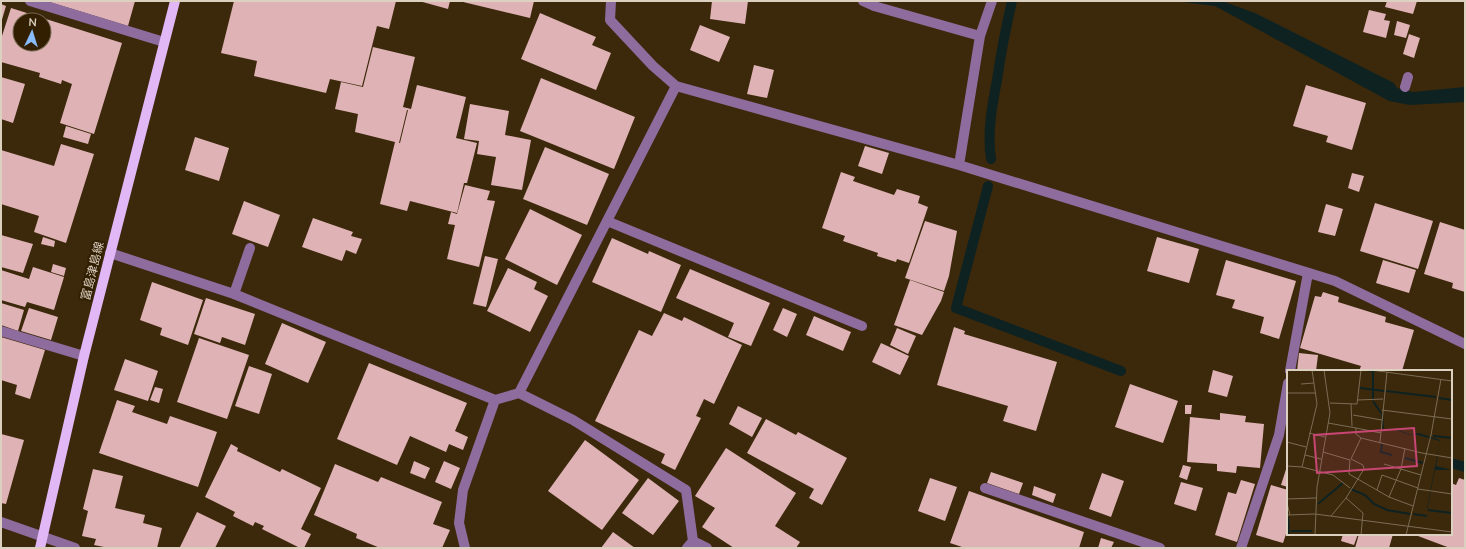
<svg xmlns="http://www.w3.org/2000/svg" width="1466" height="549" viewBox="0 0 1466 549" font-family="Mulish,'Noto Sans JP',sans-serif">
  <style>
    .water { fill: #0e2222 }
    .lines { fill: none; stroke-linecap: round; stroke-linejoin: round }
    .stream { stroke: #0e2222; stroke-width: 10 }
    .building { fill: #dfb3b5; fill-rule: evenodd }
    .minor { stroke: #8e6c9e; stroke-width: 10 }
    .major { stroke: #e1b7f6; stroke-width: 10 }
    .labels { text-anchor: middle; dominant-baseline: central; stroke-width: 4; stroke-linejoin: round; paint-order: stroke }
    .street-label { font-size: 12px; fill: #dcd0c0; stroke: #321f02 }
    .inset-river { fill: none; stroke: #0e2222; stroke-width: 2 }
    .inset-road { fill: none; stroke: #7c6c54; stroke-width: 1 }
    .view { fill: #c84674; fill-opacity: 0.15; stroke: #c84674; stroke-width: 2 }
    .inset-edge { fill: none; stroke: #dcd0c0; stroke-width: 2 }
  </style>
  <rect width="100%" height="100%" fill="#3c290c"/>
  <path class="water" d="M 1174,1 L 1222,1 L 1255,13 L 1394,83 L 1397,88 L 1413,92 L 1465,87 L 1465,102 L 1410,105 L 1389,101 L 1215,6 Z"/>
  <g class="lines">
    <path class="stream" d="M 991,159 C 987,133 992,106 997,80 C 1001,53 1006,27 1012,1
      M 988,186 L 956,308 L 1121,371
      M 1451,463 L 1465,467"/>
  </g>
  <path class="building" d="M 46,1 L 135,1 L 128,26 Z
    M 234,1 L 396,1 L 389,29 L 377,26 L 362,86 L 330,79 L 326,93 L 254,76 L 257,61 L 221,53 Z
    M 419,1 L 450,1 L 448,9 Z
    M 459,1 L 534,1 L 530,18 Z
    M 712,1 L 748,1 L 745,24 L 710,19 Z
    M 1387,1 L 1417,1 L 1413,14 L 1385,7 Z
    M 1,4 L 6,6 L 1,23 Z
    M 11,8 L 122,43 L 94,134 L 60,123 L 72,84 L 62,80 L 61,84 L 39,77 L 40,73 L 1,62 L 1,39 ZM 20,20 L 44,20 L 44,44 L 20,44 Z
    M 1369,10 L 1386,14 L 1384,20 L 1390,21 L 1386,38 L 1363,32 Z
    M 540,13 L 596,37 L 592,45 L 611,53 L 596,90 L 521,59 Z
    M 1397,21 L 1410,25 L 1406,38 L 1394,35 Z
    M 700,25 L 730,37 L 719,62 L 690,50 Z
    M 1409,34 L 1420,38 L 1414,58 L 1403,54 Z
    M 373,47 L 415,57 L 403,107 L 411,109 L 417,85 L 466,97 L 456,138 L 477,143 L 467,183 L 464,183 L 457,213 L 410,201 L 407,211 L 380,204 L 395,142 L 355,132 L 358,114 L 335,109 L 341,82 L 363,87 ZM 407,110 L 408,110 L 400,143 L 399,143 Z
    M 754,65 L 774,70 L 767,98 L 747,94 Z
    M 1,77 L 25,84 L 13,123 L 1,119 Z
    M 541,78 L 635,117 L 614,169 L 520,131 Z
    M 1306,85 L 1366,103 L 1352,150 L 1326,142 L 1328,136 L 1293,126 Z
    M 470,104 L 509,111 L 505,135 L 531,140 L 522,190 L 491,185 L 496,157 L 477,154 L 479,141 L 464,139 Z
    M 66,126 L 91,134 L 88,144 L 63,137 Z
    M 195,137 L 229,148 L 219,181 L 185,170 Z
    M 61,144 L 94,154 L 66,243 L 34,232 L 39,216 L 1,204 L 1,150 L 54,166 Z
    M 865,146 L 889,153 L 882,174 L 858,166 Z
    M 545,147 L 609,174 L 587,225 L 523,199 Z
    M 841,172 L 855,177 L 853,181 L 894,195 L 897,189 L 920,196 L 918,203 L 928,207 L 909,263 L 897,259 L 896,262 L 877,256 L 878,253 L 843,241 L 845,236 L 822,228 Z
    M 1352,173 L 1364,176 L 1359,192 L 1348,188 Z
    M 465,185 L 490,191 L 487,200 L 495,201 L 479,267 L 447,259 L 455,225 L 448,224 L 451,212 L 457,214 Z
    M 244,201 L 280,215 L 268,247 L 232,234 Z
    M 1375,203 L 1433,221 L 1418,269 L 1360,251 Z
    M 1326,204 L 1343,209 L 1335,236 L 1318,232 Z
    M 530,209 L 582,235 L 557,285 L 505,259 Z
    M 313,218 L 353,232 L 351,236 L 362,239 L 356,254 L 346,250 L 342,261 L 302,247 Z
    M 925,221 L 957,231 L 949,276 L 944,291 L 905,278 Z
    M 1440,222 L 1465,230 L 1465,292 L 1452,288 L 1453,283 L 1424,274 Z
    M 1,235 L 33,244 L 23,273 L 1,267 Z
    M 43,237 L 55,241 L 54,247 L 41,244 Z
    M 1157,237 L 1199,249 L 1189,283 L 1147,271 Z
    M 612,238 L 648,254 L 649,251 L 681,265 L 661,312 L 592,282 Z
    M 485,256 L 498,259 L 486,307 L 473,304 Z
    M 1226,260 L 1296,281 L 1279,339 L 1260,333 L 1264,317 L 1232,308 L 1235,300 L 1216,295 Z
    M 1383,260 L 1416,270 L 1409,293 L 1376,283 Z
    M 53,264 L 66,268 L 64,276 L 51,272 Z
    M 33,267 L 64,277 L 54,310 L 27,302 L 25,307 L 1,300 L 1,270 L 29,279 Z
    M 508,268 L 537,282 L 534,289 L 548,296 L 530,332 L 487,311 Z
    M 690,269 L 770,303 L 751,346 L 728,337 L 734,323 L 676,298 Z
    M 910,280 L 944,292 L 941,301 L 922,335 L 894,325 Z
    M 152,282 L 203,300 L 188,345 L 160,335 L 162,328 L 140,320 Z
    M 1323,292 L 1339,297 L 1338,302 L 1386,317 L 1385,322 L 1414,330 L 1402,371 L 1359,371 L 1361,366 L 1300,348 L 1315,296 L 1321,297 Z
    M 206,298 L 255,314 L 245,345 L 222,337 L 220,343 L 194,334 Z
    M 1,303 L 24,310 L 18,331 L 1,325 Z
    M 29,308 L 58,317 L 51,340 L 21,331 Z
    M 783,308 L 797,314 L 787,337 L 773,330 Z
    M 664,313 L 682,321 L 684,317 L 742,345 L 714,404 L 704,399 L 696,416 L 701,418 L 675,470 L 661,463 L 665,454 L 595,421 L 639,330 L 652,336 Z
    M 814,316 L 851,332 L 843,351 L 806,335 Z
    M 282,323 L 326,342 L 308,383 L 265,364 Z
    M 954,327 L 965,331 L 964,334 L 1057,362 L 1036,431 L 1003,421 L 1008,406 L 937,385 Z
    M 897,328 L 916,336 L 908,354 L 890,345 Z
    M 1,337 L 45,350 L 30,399 L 15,394 L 17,385 L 1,380 Z
    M 199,338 L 249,355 L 227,419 L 177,402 Z
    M 881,343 L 909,356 L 900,375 L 872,362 Z
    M 1299,353 L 1318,355 L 1316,371 L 1297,371 Z
    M 125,359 L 158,371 L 148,401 L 114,390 Z
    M 369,363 L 467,403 L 455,431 L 468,437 L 463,450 L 449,444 L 446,452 L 410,436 L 397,465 L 337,439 Z
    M 249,366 L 272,374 L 259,414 L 235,406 Z
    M 1213,370 L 1233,376 L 1227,397 L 1208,392 Z
    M 1130,384 L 1178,401 L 1163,443 L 1115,427 Z
    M 155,387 L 163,389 L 159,403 L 150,400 Z
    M 117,400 L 135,406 L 132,412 L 167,424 L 170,416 L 217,432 L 198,487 L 99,453 Z
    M 1185,405 L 1192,405 L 1191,414 L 1185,414 Z
    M 738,406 L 762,418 L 752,437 L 729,424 Z
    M 1220,413 L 1246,416 L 1245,422 L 1264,424 L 1260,468 L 1237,466 L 1236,473 L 1217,471 L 1217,464 L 1187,462 L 1190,417 L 1220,420 Z
    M 766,419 L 796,435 L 798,432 L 847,458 L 822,505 L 809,498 L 814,489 L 747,453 Z
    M 1,434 L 24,440 L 6,504 L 1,503 Z
    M 585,440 L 639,480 L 602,530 L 548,491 Z
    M 231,444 L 238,448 L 237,451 L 280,472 L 282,469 L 321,488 L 301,529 L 311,534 L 304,548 L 300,548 L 262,529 L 264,526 L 255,522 L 253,526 L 233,516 L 235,512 L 205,497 Z
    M 726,448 L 796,493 L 775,526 L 800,542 L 796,548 L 734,548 L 702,527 L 715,508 L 695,496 Z
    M 414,461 L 430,468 L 425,479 L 410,473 Z
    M 444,461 L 460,468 L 451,489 L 435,482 Z
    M 1288,463 L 1288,487 L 1281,485 Z
    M 335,464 L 378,482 L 381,477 L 442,502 L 433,524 L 450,530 L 442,548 L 380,548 L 356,538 L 357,534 L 314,515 Z
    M 1183,465 L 1191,467 L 1187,480 L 1179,477 Z
    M 93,469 L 123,476 L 115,508 L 145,515 L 143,523 L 162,528 L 157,548 L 109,548 L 94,545 L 96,539 L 82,536 L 88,511 L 83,509 Z
    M 991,472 L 1023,483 L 1019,494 L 987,483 Z
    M 1102,473 L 1124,481 L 1111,517 L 1089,509 Z
    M 648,478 L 679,501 L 653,535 L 622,513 Z
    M 930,478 L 957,487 L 945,521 L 918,511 Z
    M 1459,478 L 1465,480 L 1465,548 L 1450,548 L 1418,536 L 1419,534 L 1451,534 L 1451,483 L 1456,485 Z
    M 1241,480 L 1255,484 L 1237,542 L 1215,535 L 1228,492 L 1236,494 Z
    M 1181,482 L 1203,488 L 1196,511 L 1174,504 Z
    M 1271,485 L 1288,490 L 1288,528 L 1283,543 L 1256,535 Z
    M 1034,486 L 1056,494 L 1053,503 L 1032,495 Z
    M 969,491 L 1084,532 L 1079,548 L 965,548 L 950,543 Z
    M 197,512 L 226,526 L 215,548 L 180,547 Z
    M 613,532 L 635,548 L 601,548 Z
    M 1343,534 L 1358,534 L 1354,545 L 1341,541 Z
    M 1359,534 L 1393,534 L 1389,548 L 1355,548 Z
    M 1101,538 L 1114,542 L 1111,548 L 1098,548 Z"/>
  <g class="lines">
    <path class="minor" d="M 30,1 L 164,42
      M 611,1 L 610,20 L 653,66 L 676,86 L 959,165 L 1335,281 L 1465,344
      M 863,1 L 874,6 L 980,36
      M 1405,87 L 1408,77
      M 959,165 L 980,36 L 992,1
      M 607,221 L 862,326
      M 110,253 L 234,294 L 495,400 L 463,490 L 459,523 L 465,548
      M 234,294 L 250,248
      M 1,331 L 84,356
      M 1290,371 L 1308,273
      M 519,393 L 676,86
      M 495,400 L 519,393 L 573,420 L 686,490 L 693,541 L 687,548
      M 985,488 L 1160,548
      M 1,522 L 75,548
      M 693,541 L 707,548
      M 1241,548 L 1279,435 L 1288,383"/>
    <path class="major" d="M 40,548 L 84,356 L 175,1"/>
  </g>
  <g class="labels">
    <g class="street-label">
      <text transform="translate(92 271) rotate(-76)">富島津島線</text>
    </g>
  </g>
  <g transform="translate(1287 370)">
    <rect width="165" height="165" fill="#3c290c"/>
    <path d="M 94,43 L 96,44 L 97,59 L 110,59 L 124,65 L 132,63 L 153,70 L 149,96 L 165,100 L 148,100 L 140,140 L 140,165 L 140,138 L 153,71 L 131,65 L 122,65 L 110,60 L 96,60 Z" fill="#0e2222"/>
    <path class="inset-river" d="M 79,0 L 86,1 L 86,29M 73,18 L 97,21M 99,21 L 149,27M 152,28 L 165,30M 86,31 L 94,43M 146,66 L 165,68M 95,74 L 94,82 L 105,85M 118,88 L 136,93M 64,119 L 78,125 L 87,134 L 100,140 L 123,144M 31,134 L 56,113M 141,140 L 165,143M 126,144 L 140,146M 1,147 L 2,165M 4,161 L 25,161"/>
    <path class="inset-road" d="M 25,0 L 30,34 L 15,97 L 46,105 L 63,118M 84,0 L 165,11M 14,14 L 27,13M 0,23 L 29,23M 70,30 L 96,29M 43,33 L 70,34 L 74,0M 64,34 L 65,56M 95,40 L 165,49M 66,45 L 95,50M 41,53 L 69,58 L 69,64 L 74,68 L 135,83 L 165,88M 69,58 L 94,63M 22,63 L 38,67M 0,72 L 19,77M 93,72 L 100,2M 36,82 L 63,90 L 62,104 L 102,127 L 126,136M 18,85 L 34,89M 64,89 L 74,68M 97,94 L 134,105M 0,96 L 15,97M 131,119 L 165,124M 90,120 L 95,105 L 131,118M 102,127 L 114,99 L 118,78M 59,128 L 76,143 L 74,165M 0,129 L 29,128M 0,133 L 3,145M 0,145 L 28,144 L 165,162M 44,146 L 59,128 L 77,99 L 76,95 L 64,89M 28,165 L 30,117 L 43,43 L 37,0M 119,165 L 144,65 L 154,9"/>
    <path class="view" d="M 127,58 L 130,96 L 30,103 L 27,65 Z"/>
    <rect width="165" height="165" class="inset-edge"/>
  </g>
  <rect width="1466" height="549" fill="none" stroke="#dcd0c0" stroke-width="4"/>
  <g transform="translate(32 32) rotate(4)"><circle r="19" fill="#321f02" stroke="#76664e"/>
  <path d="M0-3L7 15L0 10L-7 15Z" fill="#87bbfb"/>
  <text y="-6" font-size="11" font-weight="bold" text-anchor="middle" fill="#dcd0c0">N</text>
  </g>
</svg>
